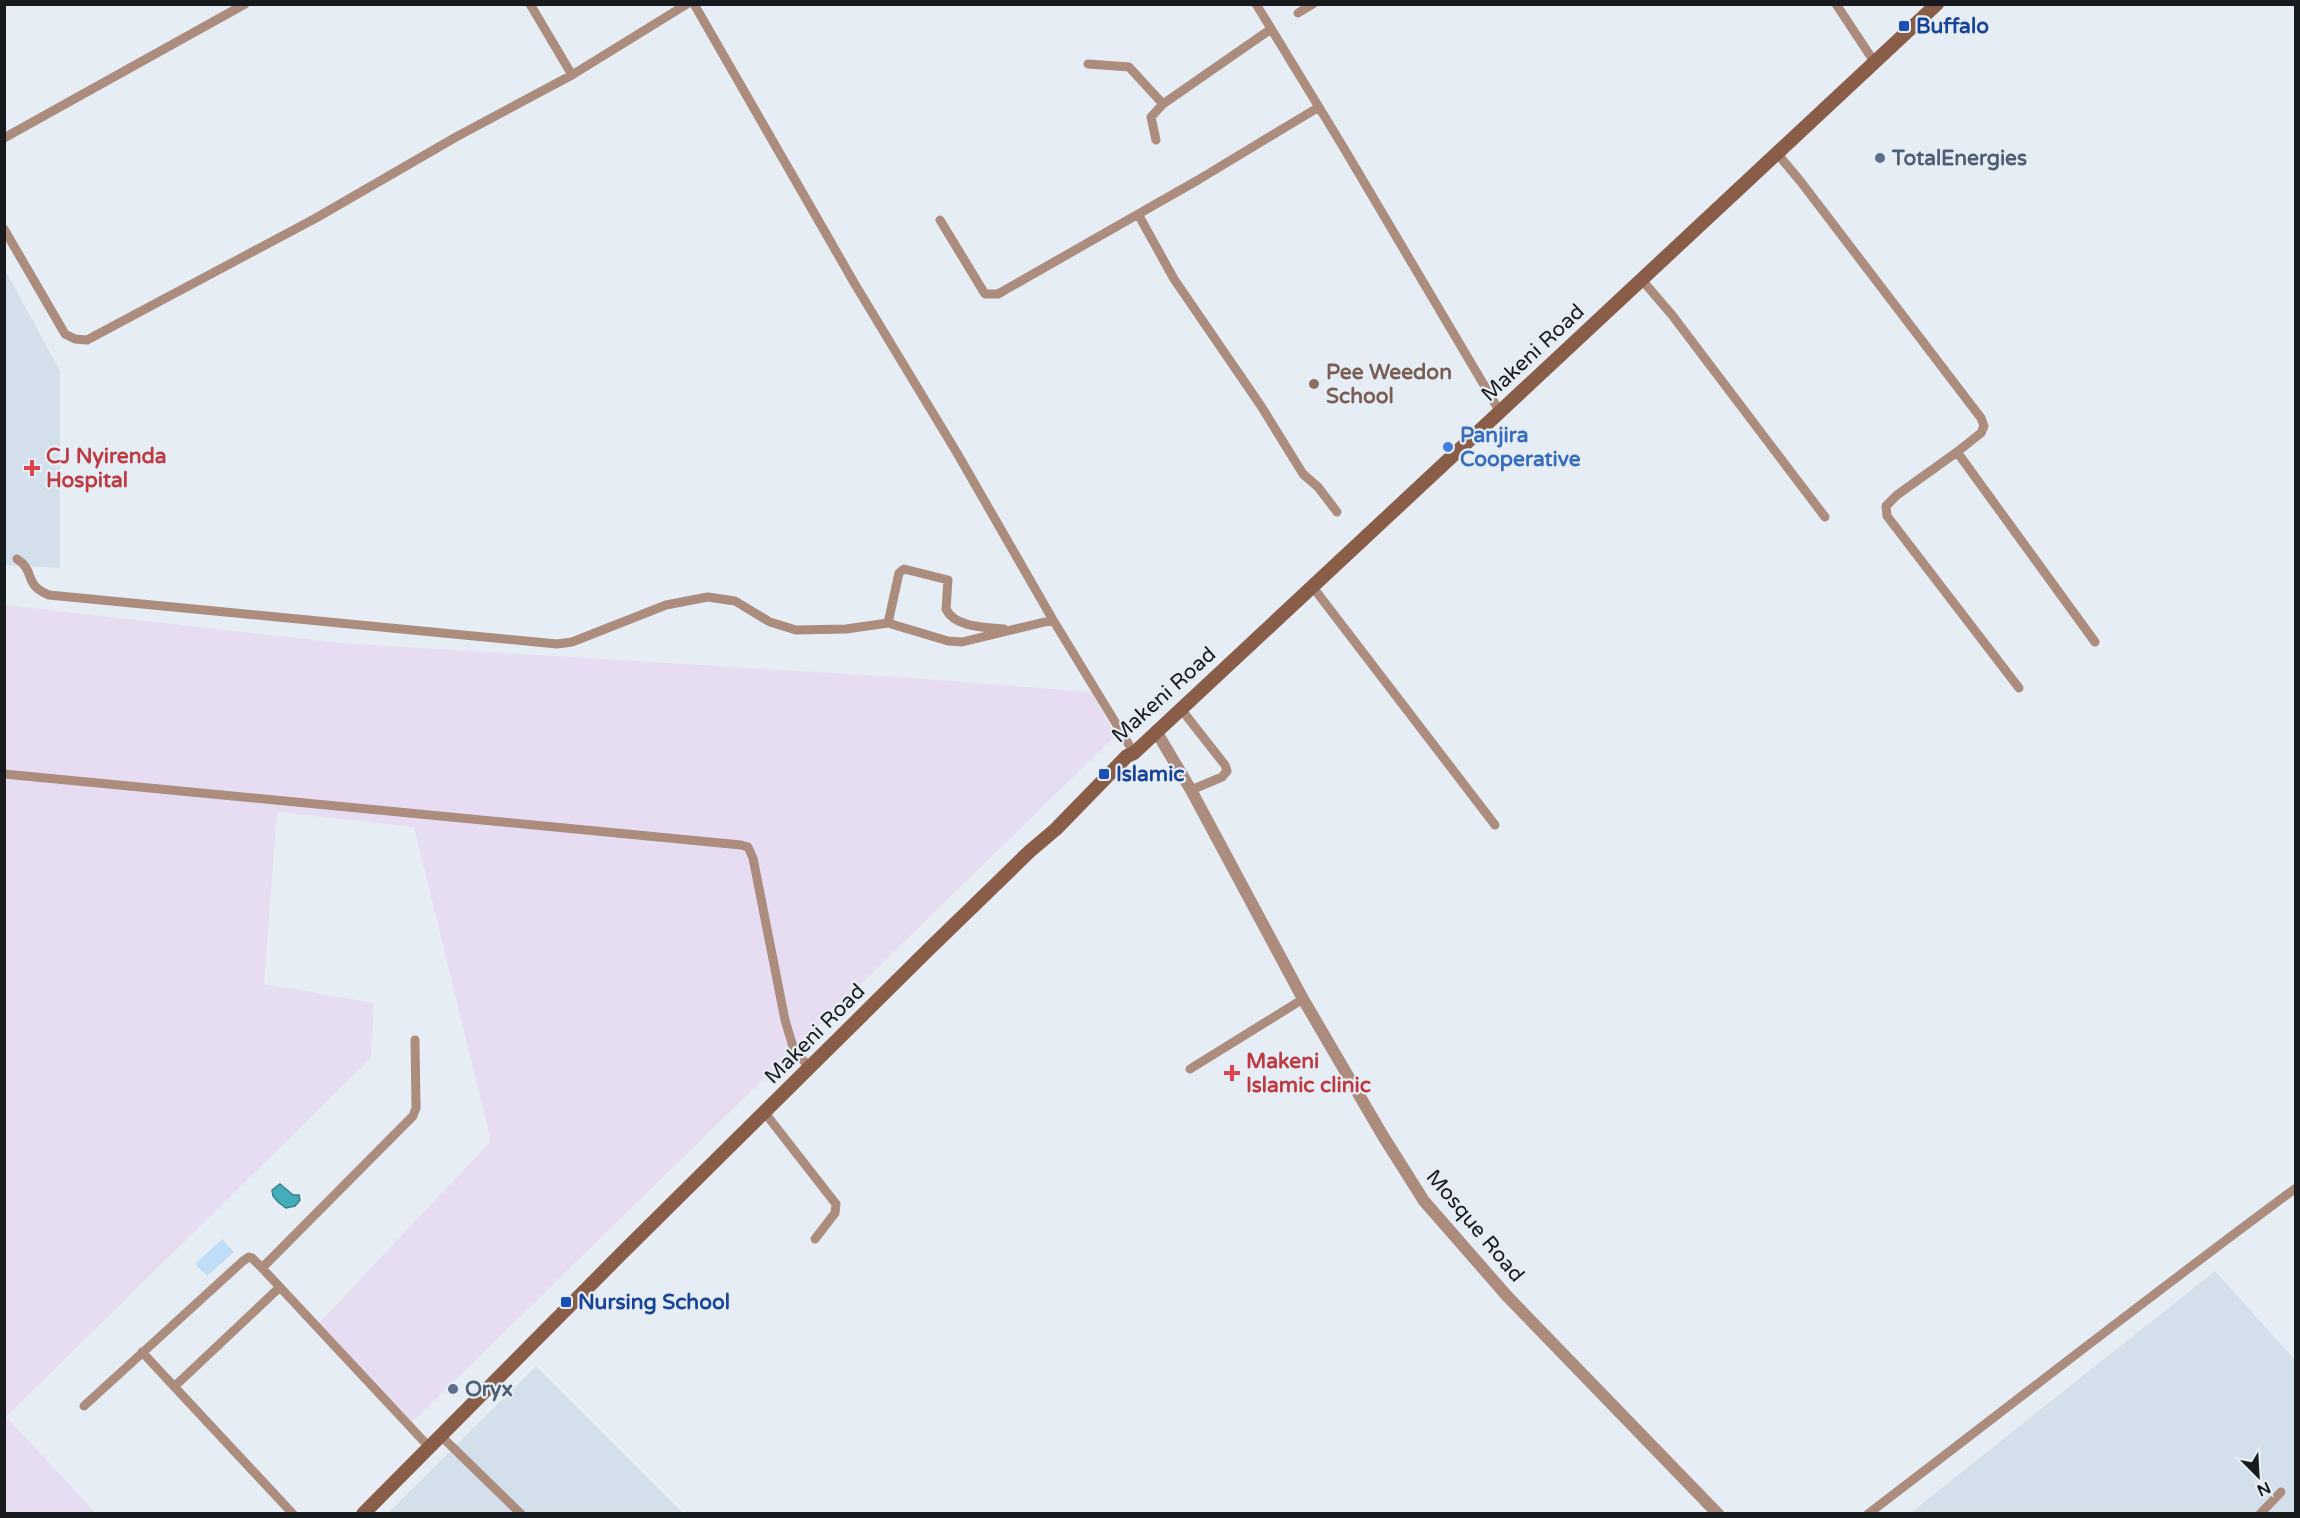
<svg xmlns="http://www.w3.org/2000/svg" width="2300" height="1518" viewBox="0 0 2300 1518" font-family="'Varela Round',sans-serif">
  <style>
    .built { fill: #d3e0ec }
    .industrial { fill: #e7ddf2 }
    .green { fill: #c0ddf7 }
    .water { fill: #43adbc; stroke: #36818c; stroke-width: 1.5 }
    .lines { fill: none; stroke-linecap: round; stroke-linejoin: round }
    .minor { stroke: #ab8c7d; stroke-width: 9 }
    .tertiary { stroke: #ab8c7d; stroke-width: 12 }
    .secondary { stroke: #895d48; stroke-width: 14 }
    .transit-dot { fill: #1a4fb4; stroke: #e6edf4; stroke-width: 2 }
    .service-dot { fill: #5c6f8a; stroke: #e6edf4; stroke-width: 2 }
    .education-dot { fill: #8d6e63; stroke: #e6edf4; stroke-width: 2 }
    .shop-dot { fill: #3f7fe0; stroke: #e6edf4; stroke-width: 2 }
    .health-dot { fill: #e0444e; stroke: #e6edf4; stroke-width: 2 }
    .labels { text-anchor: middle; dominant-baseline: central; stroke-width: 4.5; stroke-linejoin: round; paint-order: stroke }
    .transit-label { font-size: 21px; font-weight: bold; fill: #164399; stroke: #e6edf4; text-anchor: start }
    .service-label { font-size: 21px; font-weight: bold; fill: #4e5e75; stroke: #e6edf4; text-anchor: start }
    .street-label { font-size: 21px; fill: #181b1d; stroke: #e6edf4 }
    .education-label { font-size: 21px; font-weight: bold; fill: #785e54; stroke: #e6edf4; text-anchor: start }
    .shop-label { font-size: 21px; font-weight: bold; fill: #366cbe; stroke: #e6edf4; text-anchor: start }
    .health-label { font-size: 21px; font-weight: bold; fill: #be3a42; stroke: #e6edf4; text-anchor: start }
  </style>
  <rect width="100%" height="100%" fill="#e6edf4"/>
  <path class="built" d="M 4,268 L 60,371 L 60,568 L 5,565 Z
    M 2215,1271 L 2295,1360 L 2295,1513 L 1909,1514 Z
    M 536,1366 L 683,1513 L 387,1514 Z"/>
  <path class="industrial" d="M 5,605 L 340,643 L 899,677 L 1091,692 L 1116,735 L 409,1425 L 318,1324 L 491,1141 L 414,827 L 277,812 L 264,984 L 374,1003 L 371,1058 L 6,1417 L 96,1513 L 5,1514 Z"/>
  <path class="green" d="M 222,1239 L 234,1252 L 207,1276 L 195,1264 Z"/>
  <path class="water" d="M 280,1184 L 293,1195 L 299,1195 L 300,1200 L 295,1206 L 286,1208 L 278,1202 L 273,1196 L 272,1190 Z"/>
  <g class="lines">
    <path class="minor" d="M 694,4 L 856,286 L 957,453 L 1053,620 L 1134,753
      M 1256,4 L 1342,145 L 1500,412
      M 1836,4 L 1875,63
      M 1298,13 L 1313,4
      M 1088,64 L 1129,67 L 1163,104
      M 572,75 L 687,4
      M 4,138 L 245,4
      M 1156,140 L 1151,117 L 1163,104 L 1271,29
      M 1776,152 L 1801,182 L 1981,418 L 1984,426 L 1981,433 L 1957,452 L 2095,642
      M 1138,214 L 1174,279 L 1261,406 L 1303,474 L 1318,487 L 1337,512
      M 940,220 L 985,294 L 998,294 L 1198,180 L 1319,107
      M 4,229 L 65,334 L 75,339 L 87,340 L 316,218 L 456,137 L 572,75 L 530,4
      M 1642,280 L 1672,315 L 1825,517
      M 1957,452 L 1897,495 L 1886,506 L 1887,516 L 2019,688
      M 17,559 C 36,571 23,585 49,595 L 557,644 L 572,642 L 666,605 L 708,597 L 735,601 L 770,622 L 796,630 L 846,629 L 888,623 L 948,641 L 962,642 L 1053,620
      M 1312,586 L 1495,825
      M 888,623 L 899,573 L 904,569 L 948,580 L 946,609 C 955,628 986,627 1004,629
      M 1181,709 L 1225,765 L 1227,771 L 1222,777 L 1191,790
      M 4,774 L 741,845 L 748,847 L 753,858 L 785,1020 L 794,1050 L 810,1068
      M 415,1040 L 416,1108 L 413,1116 L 262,1268 L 430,1448
      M 1190,1069 L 1303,999
      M 765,1113 L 836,1204 L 835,1213 L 815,1239
      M 142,1352 L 293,1514
      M 175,1386 L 280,1287
      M 84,1406 L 243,1261 L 249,1257 L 252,1258 L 262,1268
      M 441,1436 L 521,1514
      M 1868,1514 C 2011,1405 2152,1294 2296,1188
      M 2260,1514 L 2281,1492"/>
    <path class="tertiary" d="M 1156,731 L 1191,790 L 1303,999 L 1383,1136 L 1424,1201 L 1507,1296 L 1718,1514"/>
    <path class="secondary" d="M 363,1514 L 623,1252 L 929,949 L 1030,851 L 1056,829 L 1127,756 L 1134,753 L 1937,4"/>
  </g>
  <g class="transit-dot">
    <rect x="1898" y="20" width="12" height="12" rx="3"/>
    <rect x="1098" y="768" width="12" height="12" rx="3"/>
    <rect x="560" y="1296" width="12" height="12" rx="3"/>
  </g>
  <g class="service-dot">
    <circle cx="1880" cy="158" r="6"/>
    <circle cx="453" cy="1389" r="6"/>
  </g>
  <circle class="education-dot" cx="1314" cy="384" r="6"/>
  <circle class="shop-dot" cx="1448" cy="447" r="6"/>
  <g class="health-dot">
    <path d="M29 459h6v6h6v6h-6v6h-6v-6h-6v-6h6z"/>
    <path d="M1229 1064h6v6h6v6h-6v6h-6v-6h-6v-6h6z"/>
  </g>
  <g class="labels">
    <g class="transit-label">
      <text x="1916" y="26">Buffalo</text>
      <text x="1116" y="774">Islamic</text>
      <text x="578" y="1302">Nursing School</text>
    </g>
    <g class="service-label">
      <text x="1892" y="158">TotalEnergies</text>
      <text x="465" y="1389">Oryx</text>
    </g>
    <g class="street-label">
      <text transform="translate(1533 353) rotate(-43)">Makeni Road</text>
      <text transform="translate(1164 695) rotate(-42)">Makeni Road</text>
      <text transform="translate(815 1034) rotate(-45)">Makeni Road</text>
      <text transform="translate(1475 1226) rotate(50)">Mosque Road</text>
    </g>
    <g class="education-label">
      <text x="1326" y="372">Pee Weedon<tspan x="1326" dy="24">School</tspan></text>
    </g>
    <g class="shop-label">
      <text x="1460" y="435">Panjira<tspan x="1460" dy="24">Cooperative</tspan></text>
    </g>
    <g class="health-label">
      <text x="46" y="456">CJ Nyirenda<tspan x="46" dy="24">Hospital</tspan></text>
      <text x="1246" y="1061">Makeni<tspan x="1246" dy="24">Islamic clinic</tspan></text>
    </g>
  </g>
  <rect width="2300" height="1518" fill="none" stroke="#181b1d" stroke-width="12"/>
  <g transform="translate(2258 1476) rotate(156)" stroke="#e6edf4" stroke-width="4.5" paint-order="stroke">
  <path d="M0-4.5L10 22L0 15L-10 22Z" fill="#181b1d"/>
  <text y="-9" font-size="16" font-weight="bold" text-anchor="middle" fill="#181b1d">N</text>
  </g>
</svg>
